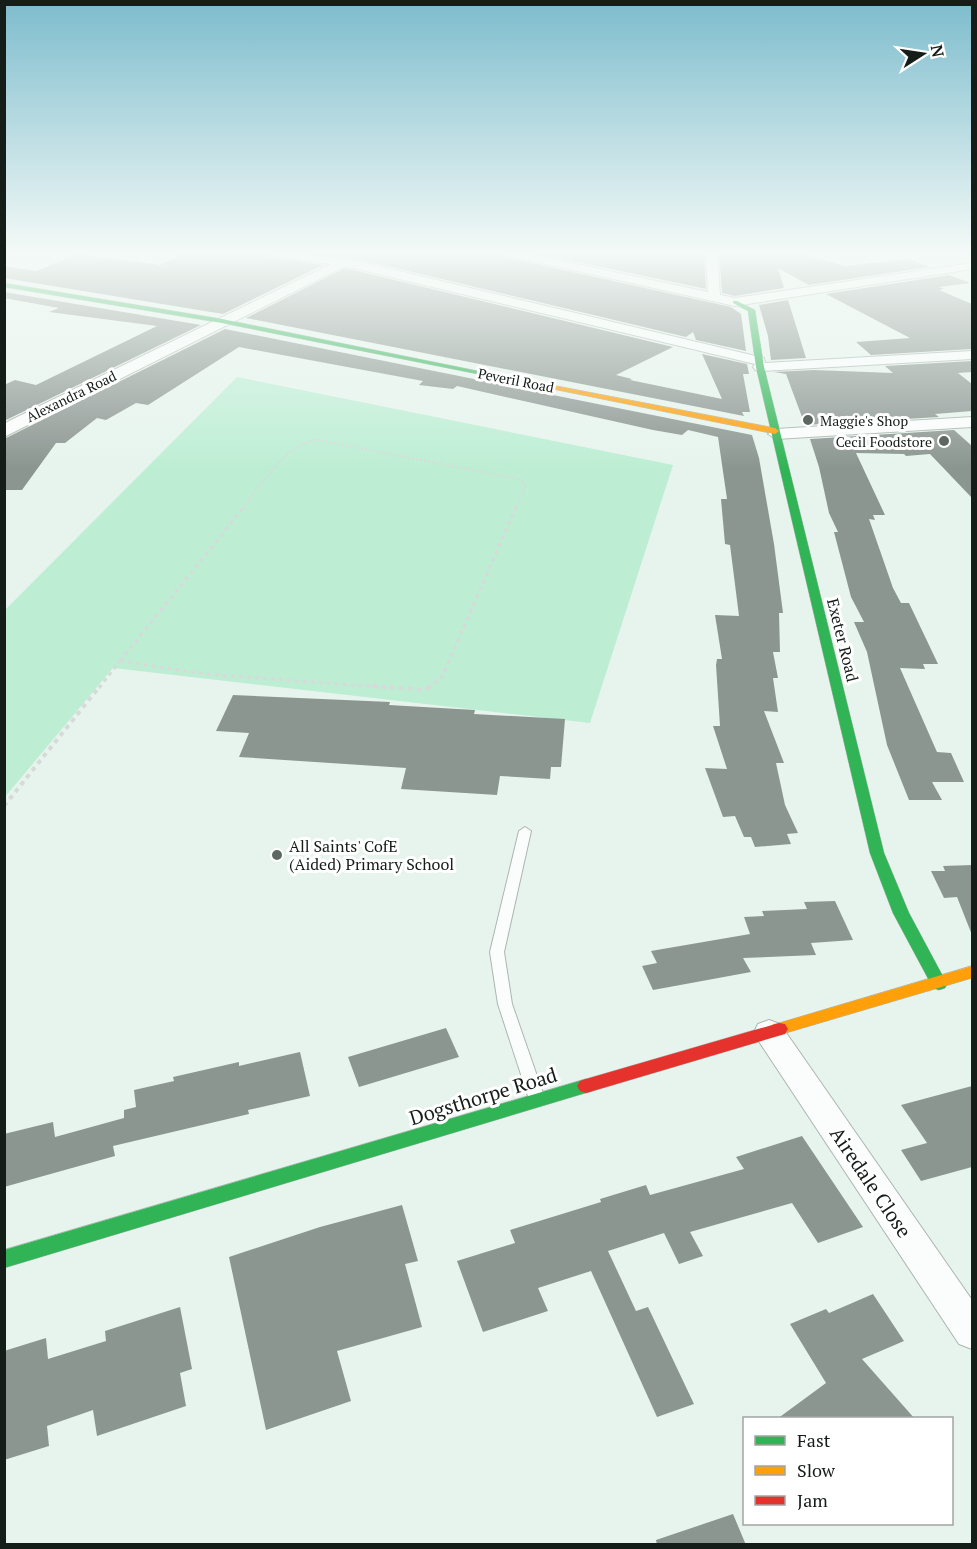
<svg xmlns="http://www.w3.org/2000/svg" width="977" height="1549" viewBox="0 0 977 1549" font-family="'PT Serif',serif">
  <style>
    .green { fill: #bdeed4 }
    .building { fill: #8c9691 }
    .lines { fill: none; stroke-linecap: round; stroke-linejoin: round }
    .lane-casing { stroke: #acb6b0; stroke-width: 2 }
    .street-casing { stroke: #acb6b0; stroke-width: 2 }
    .fast-casing { stroke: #acb6b0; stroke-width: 1 }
    .slow-casing { stroke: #acb6b0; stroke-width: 1 }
    .jam-casing { stroke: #acb6b0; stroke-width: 1 }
    .path-far2 { stroke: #d6dad8; stroke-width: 2; stroke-dasharray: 2 2; stroke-linecap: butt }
    .path-far1 { stroke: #d6dad8; stroke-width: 3; stroke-dasharray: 4 4; stroke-linecap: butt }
    .path { stroke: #d6dad8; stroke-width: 4; stroke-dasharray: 4.5 4.5; stroke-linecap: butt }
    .lane { fill: #fbfdfc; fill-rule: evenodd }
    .street { fill: #fbfdfc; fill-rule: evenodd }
    .fast { fill: #30b455; fill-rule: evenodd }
    .slow { fill: #ff9f0a; fill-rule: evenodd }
    .jam { fill: #e5322d; fill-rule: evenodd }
    .poi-dot { fill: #5e6863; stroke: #fff; stroke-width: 2 }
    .labels { text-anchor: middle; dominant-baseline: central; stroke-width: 6; stroke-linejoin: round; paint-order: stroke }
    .far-street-label { font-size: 14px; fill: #151d19; stroke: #fff }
    .far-poi-label { font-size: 14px; fill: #151d19; stroke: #fff; text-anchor: start }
    .street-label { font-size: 16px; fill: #151d19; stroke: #fff }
    .poi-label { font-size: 16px; fill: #151d19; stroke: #fff; text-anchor: start }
    .near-street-label { font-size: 20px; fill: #151d19; stroke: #fff }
  </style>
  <rect width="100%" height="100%" fill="#e7f4ed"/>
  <path class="green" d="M 237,377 L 673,465 L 590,723 L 113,668 L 5,797 L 5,610 Z"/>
  <path class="building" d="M 189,251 L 255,251 L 263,256 L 323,265 L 223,314 L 4,278 L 4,266 L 36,271 L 78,254 L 160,265 Z
    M 300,251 L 492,251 L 500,256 L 731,307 L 741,314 L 746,351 L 696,340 L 693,332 L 686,337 L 366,261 Z
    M 526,251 L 704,251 L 706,289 Z
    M 719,251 L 792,251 L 845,266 L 909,259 L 929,267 L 809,285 L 778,268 L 784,288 L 735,296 L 722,293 Z
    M 345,268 L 673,347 L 616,375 L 632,379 L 630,380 L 722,399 L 702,354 L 747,364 L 749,374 L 743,374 L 750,412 L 742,412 L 744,416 L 246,318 Z
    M 949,275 L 970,283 L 939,287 L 944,289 L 939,290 L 972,304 L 972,349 L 871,355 L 856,342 L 910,338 L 826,294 Z
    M 4,292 L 201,325 L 4,421 L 4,385 L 15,380 L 36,385 L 157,326 L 49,312 L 59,308 L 4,298 Z
    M 788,300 L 806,358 L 771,360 L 768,336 L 759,305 Z
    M 225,329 L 752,435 L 759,458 L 774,544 L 783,613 L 779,613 L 780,652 L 773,652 L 778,678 L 773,678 L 778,712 L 764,711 L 784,763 L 776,763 L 785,805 L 798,833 L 787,834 L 791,844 L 755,847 L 751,837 L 744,837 L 735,816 L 723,817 L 705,768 L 727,769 L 713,726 L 720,726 L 716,665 L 717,659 L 722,659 L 715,615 L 739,616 L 730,545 L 725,544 L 721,499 L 727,499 L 718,437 L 688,430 L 682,435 L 653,430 L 457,386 L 453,389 L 419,385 L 423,381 L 239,347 L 148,405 L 136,403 L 106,420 L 97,418 L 65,443 L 56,443 L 22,490 L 4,490 L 4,439 Z
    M 972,361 L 972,372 L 958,373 L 972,384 L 972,411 L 935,414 L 939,417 L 805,425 L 786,374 L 774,372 L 814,370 L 893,373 L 885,366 Z
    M 954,430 L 972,446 L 972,498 L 930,454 L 906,456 L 904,454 L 856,453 L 885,515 L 873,515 L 875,520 L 869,519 L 893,588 L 901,603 L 909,603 L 938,664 L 923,664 L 925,669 L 900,668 L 937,752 L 951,753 L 964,782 L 932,782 L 942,800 L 909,800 L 887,745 L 867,652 L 854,622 L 864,622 L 851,597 L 834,532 L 838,532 L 829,513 L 819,467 L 810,439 Z
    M 233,695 L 390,702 L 389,705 L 475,710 L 474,714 L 565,719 L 561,767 L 551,767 L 550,779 L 500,776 L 497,795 L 401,789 L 406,768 L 239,757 L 249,733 L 216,731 Z
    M 972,865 L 972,935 L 957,897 L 944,898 L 931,871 L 945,871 L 943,866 Z
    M 835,901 L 853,940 L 811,943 L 816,955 L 743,958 L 751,972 L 653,990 L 642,966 L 657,963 L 651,951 L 750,934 L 744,917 L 764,916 L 762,911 L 807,909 L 804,902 Z
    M 446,1028 L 459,1057 L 359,1087 L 348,1057 Z
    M 300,1052 L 310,1096 L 248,1110 L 249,1114 L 113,1146 L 115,1156 L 4,1187 L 4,1134 L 53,1122 L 55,1137 L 124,1118 L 124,1110 L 136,1107 L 134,1090 L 174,1081 L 173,1077 L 239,1062 L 239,1066 Z
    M 972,1086 L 972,1167 L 921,1181 L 901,1150 L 927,1143 L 901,1105 Z
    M 802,1136 L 863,1227 L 818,1243 L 792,1203 L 690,1232 L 703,1256 L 679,1264 L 664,1233 L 608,1251 L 636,1311 L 648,1307 L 694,1404 L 657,1417 L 591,1271 L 538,1288 L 548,1311 L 483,1332 L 457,1261 L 515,1243 L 510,1230 L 601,1202 L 600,1199 L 646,1185 L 650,1195 L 744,1169 L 736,1157 Z
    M 402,1205 L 418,1261 L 405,1264 L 422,1327 L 337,1351 L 351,1401 L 266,1430 L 229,1257 L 320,1227 Z
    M 873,1294 L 904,1341 L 862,1359 L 915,1419 L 777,1419 L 826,1383 L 790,1324 L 826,1309 L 829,1313 Z
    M 180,1307 L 192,1369 L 180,1373 L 186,1406 L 97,1436 L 93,1410 L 47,1426 L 49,1446 L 4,1460 L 4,1351 L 46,1338 L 48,1359 L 106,1341 L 105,1331 Z
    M 733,1514 L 746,1545 L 657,1545 L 656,1540 Z"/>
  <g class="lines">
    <g class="lane-casing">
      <path id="lane" d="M 53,251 L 62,251 L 59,253 Z
        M 525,827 L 531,831 L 504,952 L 512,1004 L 545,1099 L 543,1104 L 537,1105 L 531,1104 L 529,1099 L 498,1004 L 490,952 L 519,831 Z"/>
    </g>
    <g class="street-casing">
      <path id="street" d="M 257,251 L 285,251 L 365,263 L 764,358 L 765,363 L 972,351 L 972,359 L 760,371 L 755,370 L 753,367 L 755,364 L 345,266 L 4,437 L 4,424 L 9,421 L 331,264 L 263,254 Z
        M 494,251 L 515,251 L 708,292 L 706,251 L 717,251 L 720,295 L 735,298 L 972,263 L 972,269 L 735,306 L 500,254 Z
        M 972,417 L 972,427 L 776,439 L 768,434 L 776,429 Z
        M 769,1020 L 780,1024 L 972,1300 L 972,1349 L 959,1344 L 758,1040 L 754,1032 L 758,1024 Z"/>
    </g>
    <g class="fast-casing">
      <path id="fast" d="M 4,283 L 222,319 L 517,379 L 513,381 L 222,323 L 4,287 Z
        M 733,301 L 737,301 L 755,310 L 764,367 L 884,853 L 909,913 L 947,984 L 945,988 L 939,990 L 933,988 L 931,984 L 893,913 L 870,853 L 756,367 L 748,311 L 733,303 Z
        M 586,1079 L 592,1081 L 595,1086 L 592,1091 L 4,1268 L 4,1250 Z"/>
    </g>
    <g class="slow-casing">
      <path id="slow" d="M 510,377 L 775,428 L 779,431 L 775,434 L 513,381 L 509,379 Z
        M 972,966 L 972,978 L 779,1035 L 773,1034 L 770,1029 L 773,1024 L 779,1023 Z"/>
    </g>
    <g class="jam-casing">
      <path id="jam" d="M 779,1023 L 785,1024 L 788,1029 L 785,1034 L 586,1093 L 580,1091 L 577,1086 L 580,1081 L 586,1079 Z"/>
    </g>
    <path class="path-far2" d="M 243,508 C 260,486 288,441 318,440 L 519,479 L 526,485 L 516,508"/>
    <path class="path-far1" d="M 120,661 L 205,674 L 393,688
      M 120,661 L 244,507
      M 99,688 L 120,661
      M 428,688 L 442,677 L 516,507"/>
    <path class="path" d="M 372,686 L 425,690 L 430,686
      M 4,806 L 100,686"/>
    <use href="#lane" class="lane"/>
    <use href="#street" class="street"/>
    <use href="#fast" class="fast"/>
    <use href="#slow" class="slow"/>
    <use href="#jam" class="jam"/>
  </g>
  <linearGradient id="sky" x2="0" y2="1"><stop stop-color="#7dbccd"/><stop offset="0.54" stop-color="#f4faf7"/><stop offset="1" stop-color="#f4faf7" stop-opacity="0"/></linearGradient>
  <rect width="977" height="468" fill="url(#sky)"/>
  <g class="poi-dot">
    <circle cx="808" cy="420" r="6"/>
    <circle cx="944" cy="441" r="6"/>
    <circle cx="277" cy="855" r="6"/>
  </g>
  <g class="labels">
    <g class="far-street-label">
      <text transform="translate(516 380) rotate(11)">Peveril Road</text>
      <text transform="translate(71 396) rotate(-26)">Alexandra Road</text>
    </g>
    <g class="far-poi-label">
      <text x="820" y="420">Maggie's Shop</text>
      <text x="932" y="441" text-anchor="end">Cecil Foodstore</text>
    </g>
    <g class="street-label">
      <text transform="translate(843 640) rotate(76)">Exeter Road</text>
    </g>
    <g class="poi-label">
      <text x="289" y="846">All Saints' CofE<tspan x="289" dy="18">(Aided) Primary School</tspan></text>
    </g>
    <g class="near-street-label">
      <text transform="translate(483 1096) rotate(-17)">Dogsthorpe Road</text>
      <text transform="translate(871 1182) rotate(56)">Airedale Close</text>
    </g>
  </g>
  <rect width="977" height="1549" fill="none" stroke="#151d19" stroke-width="12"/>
  <rect x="743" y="1417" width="210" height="108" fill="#ffffff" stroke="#a1a5a3" stroke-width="1.5"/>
  <rect x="755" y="1436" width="30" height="9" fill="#30b455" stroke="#a1a5a3" stroke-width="1.5"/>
  <text x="797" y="1447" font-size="18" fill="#151d19">Fast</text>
  <rect x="755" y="1466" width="30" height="9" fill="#ff9f0a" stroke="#a1a5a3" stroke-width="1.5"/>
  <text x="797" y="1477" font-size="18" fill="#151d19">Slow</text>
  <rect x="755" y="1496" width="30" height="9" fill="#e5322d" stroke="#a1a5a3" stroke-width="1.5"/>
  <text x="797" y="1507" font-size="18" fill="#151d19">Jam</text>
  <g transform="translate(923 54) rotate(78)" stroke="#ffffff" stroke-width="4.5" paint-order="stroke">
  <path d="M0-4.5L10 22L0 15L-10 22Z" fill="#151d19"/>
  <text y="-9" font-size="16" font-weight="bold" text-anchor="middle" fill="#151d19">N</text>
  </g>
</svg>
